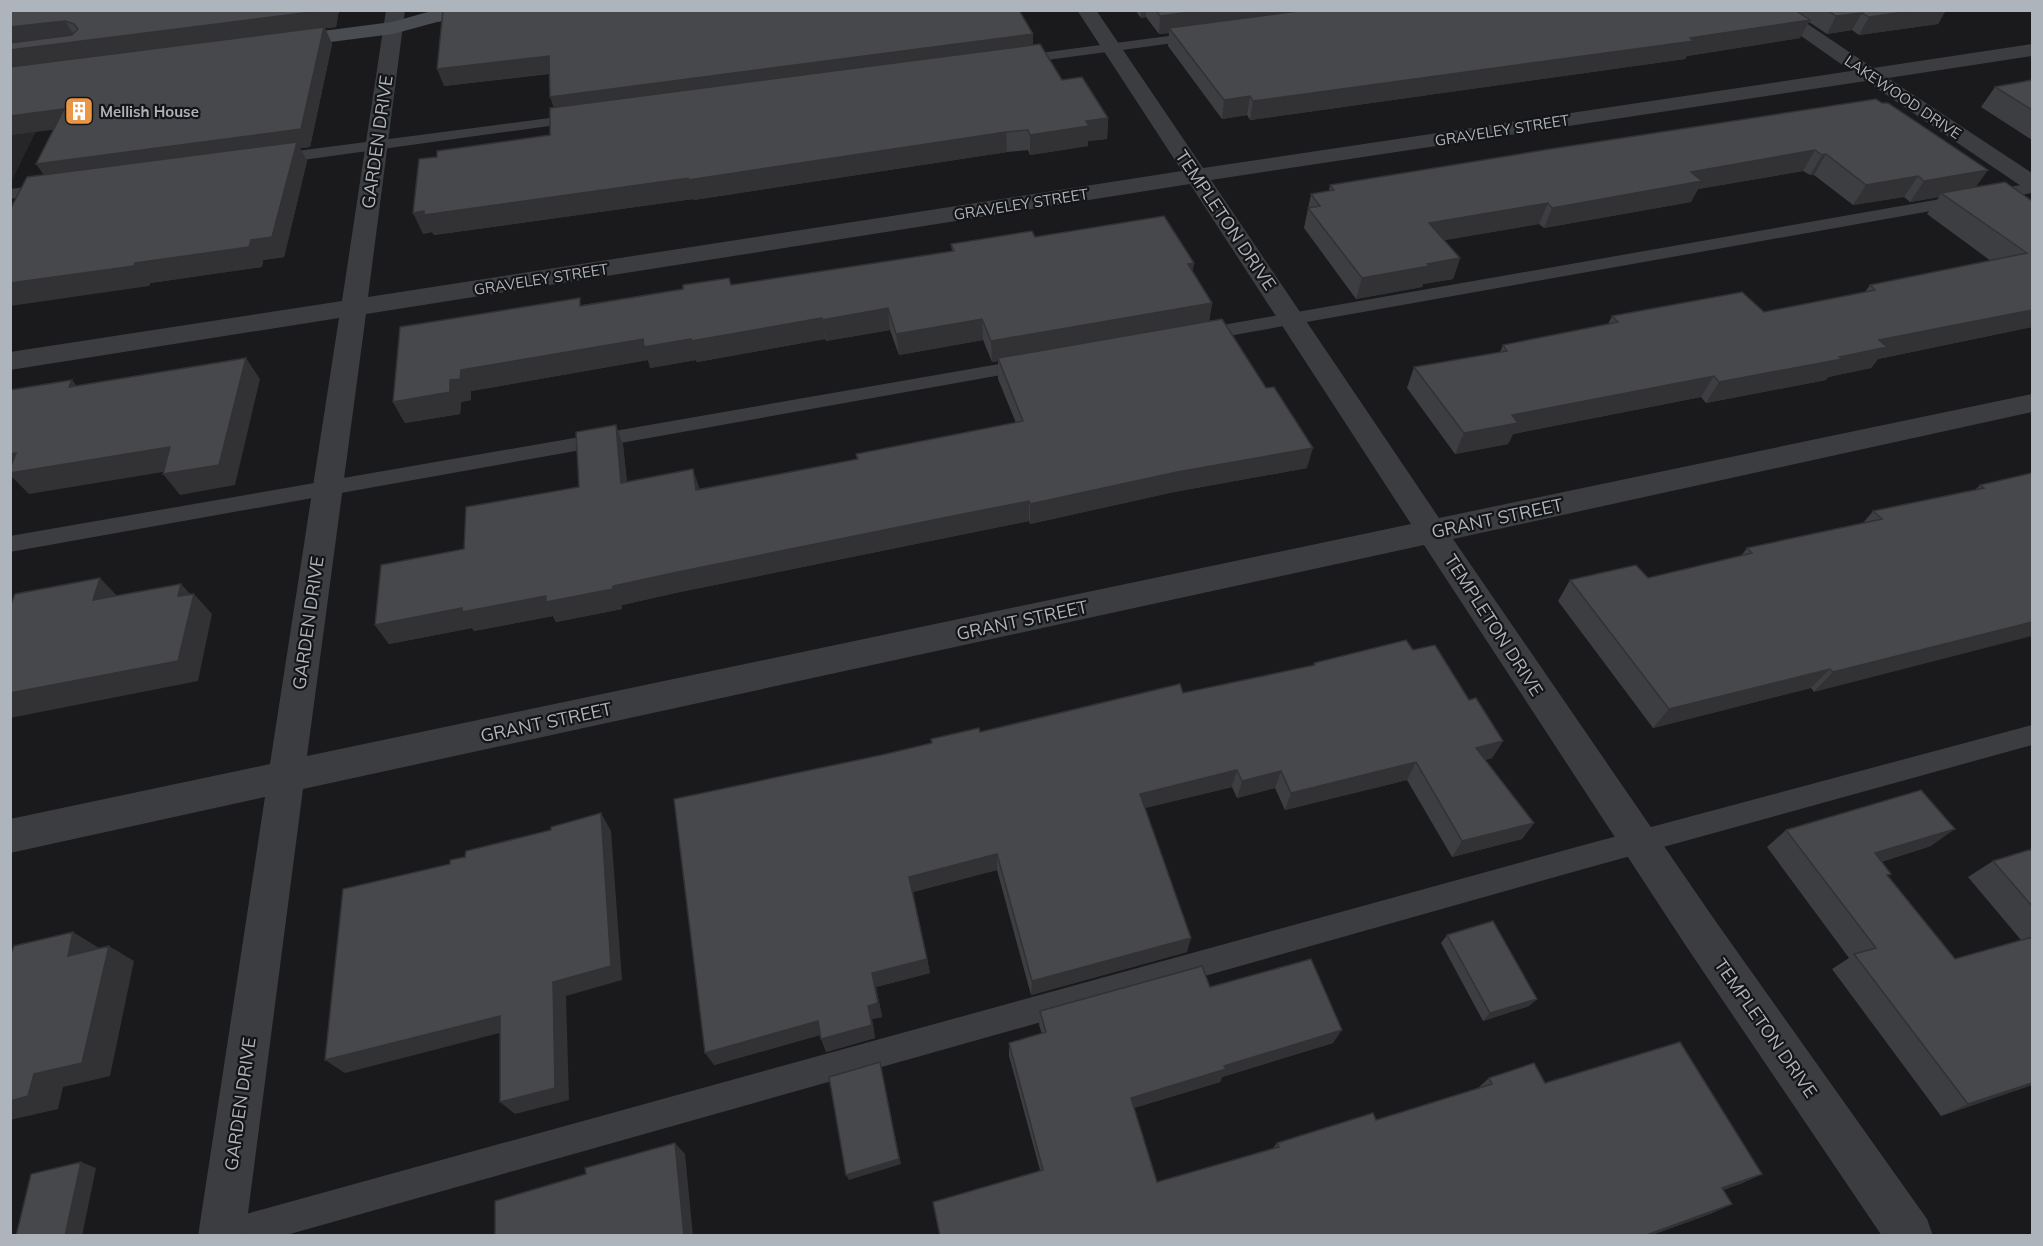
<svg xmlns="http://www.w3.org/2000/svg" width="2043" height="1246" viewBox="0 0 2043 1246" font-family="Mulish,sans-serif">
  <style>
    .built { fill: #262629 }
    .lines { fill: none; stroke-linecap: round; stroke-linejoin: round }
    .service { fill: #3b3d41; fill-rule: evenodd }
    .minor { fill: #3b3d41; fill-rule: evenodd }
    .secondary { fill: #494c51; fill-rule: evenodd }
    .wall { fill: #3d3e41 }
    .shaded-wall { fill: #323235 }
    .building { fill: #47484c; stroke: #323235; stroke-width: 1.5 }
    .labels { text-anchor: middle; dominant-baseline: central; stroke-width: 4.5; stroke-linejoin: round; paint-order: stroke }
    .far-street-label { font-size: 15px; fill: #adb4bb; stroke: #151517 }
    .far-poi-label { font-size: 15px; font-weight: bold; fill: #adb4bb; stroke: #151517; text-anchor: start }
    .street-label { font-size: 18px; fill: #adb4bb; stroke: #151517 }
  </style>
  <rect width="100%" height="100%" fill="#1a1a1c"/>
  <path class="built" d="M 63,77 L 11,182 L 11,84 Z"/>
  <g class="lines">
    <path class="service" d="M 1199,32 L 1206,36 L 1204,39 L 1017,64 L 1010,60 L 1017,56 Z
      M 580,114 L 585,115 L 587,118 L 585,121 L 274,164 L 266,159 L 274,154 Z
      M 2032,183 L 2032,193 L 1200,341 L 1194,339 L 1191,335 L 1194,331 L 1200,329 Z
      M 48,184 L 54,186 L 56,189 L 54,192 L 10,199 L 10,189 Z
      M 1028,359 L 1035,361 L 1037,365 L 1035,369 L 10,552 L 10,536 Z
      M 2032,725 L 2032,745 L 1580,870 L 283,1236 L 208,1236 L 213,1225 L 224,1220 L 1580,846 Z"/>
    <path class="minor" d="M 386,10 L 405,10 L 368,297 L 1182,171 L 1077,10 L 1096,10 L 1203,168 L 1851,71 L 1764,10 L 1787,10 L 1873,68 L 2032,44 L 2032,56 L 1888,78 L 2032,173 L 2032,190 L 2024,188 L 1866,81 L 1211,180 L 1439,518 L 2032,394 L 2032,412 L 1453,539 L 1714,919 L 1927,1219 L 1933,1236 L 1882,1236 L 1686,946 L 1424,545 L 303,789 L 245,1236 L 198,1236 L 265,797 L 10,853 L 10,819 L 270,764 L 339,318 L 10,370 L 10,352 L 342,301 ZM 1190,184 L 1411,524 L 307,756 L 366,314 Z"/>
    <path class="secondary" d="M 435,10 L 495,10 L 493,14 L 486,16 L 437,22 L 393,34 L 284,48 L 277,46 L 274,42 L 277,38 L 284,36 L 392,22 Z"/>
  </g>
  <path class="wall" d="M 10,10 L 339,10 L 336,27 L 325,28 L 332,44 L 310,147 L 300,148 L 307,161 L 284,257 L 263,260 L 262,267 L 150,283 L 149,286 L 44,175 L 54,129 L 10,135 Z
    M 443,10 L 1033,45 L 1062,80 L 1108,118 L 1107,139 L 1088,141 L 1088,146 L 1030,155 L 1028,150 L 1007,152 L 694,200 L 693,199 L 434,235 L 432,232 L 423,234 L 437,157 L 550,135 L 554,107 L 549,74 L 444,86 Z
    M 1135,10 L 1946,10 L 1938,24 L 1859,35 L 1852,30 L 1827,34 L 1809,22 L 1800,38 L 1687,56 L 1685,59 L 1250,120 L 1247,115 L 1222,119 L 1168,46 L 1169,33 L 1159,34 L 1146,17 L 1141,18 Z
    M 2032,80 L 2032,140 L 1981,107 L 1995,87 Z
    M 1876,99 L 1975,187 L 2032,201 L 2032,327 L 1878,359 L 1871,368 L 1828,377 L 1826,380 L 1706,403 L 1701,397 L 1513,434 L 1508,444 L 1455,454 L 1407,388 L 1414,367 L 1500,352 L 1503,345 L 1608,324 L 1612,316 L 1764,312 L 1865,292 L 1870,285 L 1991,261 L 1927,214 L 1939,197 L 1910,202 L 1904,197 L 1853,205 L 1814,175 L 1810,175 L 1803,171 L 1698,189 L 1691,202 L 1544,228 L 1539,224 L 1444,240 L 1460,258 L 1453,279 L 1423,284 L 1422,287 L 1356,299 L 1304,228 L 1311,194 L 1329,191 L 1330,185 Z
    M 1035,237 L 1194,263 L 1192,272 L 1212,303 L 1209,321 L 1307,468 L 1174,492 L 1030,524 L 1029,521 L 955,536 L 680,592 L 622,605 L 622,609 L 556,622 L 553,616 L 474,631 L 472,628 L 389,644 L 375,625 L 464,549 L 579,487 L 616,425 L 623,445 L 627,482 L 699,489 L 857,459 L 856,454 L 1016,423 L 998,379 L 998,361 L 992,362 L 983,340 L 899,355 L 890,330 L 826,341 L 825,339 L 697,362 L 696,360 L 650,368 L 648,360 L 471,391 L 471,400 L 461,402 L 460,414 L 405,423 L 393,402 L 582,305 L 683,289 L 731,285 L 952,251 L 951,244 Z
    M 2032,473 L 1814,692 L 1811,688 L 1653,728 L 1558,601 L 1570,580 L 1648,578 L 1741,556 L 1747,548 L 1863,523 L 1873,511 L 1975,490 L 1980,485 Z
    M 1413,650 L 1469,700 L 1503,741 L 1492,758 L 1485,760 L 1534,823 L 1522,839 L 1452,857 L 1407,780 L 1285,810 L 1275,788 L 1237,798 L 1232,787 L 1145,808 L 1187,952 L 1031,995 L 997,870 L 913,892 L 930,973 L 876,987 L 882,1017 L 872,1019 L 875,1038 L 826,1052 L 820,1035 L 714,1065 L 886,754 L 931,743 L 931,739 L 980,732 L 1183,693 L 1313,665 L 1314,663 Z
    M 1786,830 L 1931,846 L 1881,862 L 1888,876 L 1955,959 L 2021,940 L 1968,877 L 1993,861 L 2032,849 L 2032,1085 L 1941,1116 L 1832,969 L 1849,958 L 1767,847 Z
    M 1447,935 L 1537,999 L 1529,1006 L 1483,1021 L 1441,943 Z
    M 1210,987 L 1333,1043 L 1222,1077 L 1220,1082 L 1134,1108 L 1157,1182 L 1273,1148 L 1277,1143 L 1376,1120 L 1477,1089 L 1489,1078 L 1545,1083 L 1762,1174 L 1740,1184 L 1723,1190 L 1732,1204 L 1710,1214 L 1649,1236 L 940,1236 L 1040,1170 L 1009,1056 L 1009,1043 L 1042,1034 L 1039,1025 L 1040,1011 Z"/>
  <path class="shaded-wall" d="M 327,10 L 339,10 L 336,27 L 325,28 L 332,44 L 310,147 L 300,148 L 307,161 L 284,257 L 263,260 L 262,267 L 150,283 L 149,286 L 10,306 L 10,283 L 49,182 L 36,164 L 301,129 L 10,69 L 10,50 Z
    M 1141,10 L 1146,10 L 1146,17 L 1141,18 Z
    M 1206,10 L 1337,10 L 1169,28 L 1169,33 L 1159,34 L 1160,16 Z
    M 1917,10 L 1946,10 L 1938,24 L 1859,35 L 1869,17 Z
    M 1862,13 L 1852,30 L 1827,34 L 1836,16 Z
    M 1810,20 L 1800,38 L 1687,56 L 1685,59 L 1250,120 L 1253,101 Z
    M 65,21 L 76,38 L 10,45 L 10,27 Z
    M 1033,34 L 1033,51 L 556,114 L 550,97 Z
    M 549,56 L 554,73 L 444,86 L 437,69 Z
    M 1250,96 L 1247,115 L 1222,119 L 1224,100 Z
    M 64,109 L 76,127 L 10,135 L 10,116 Z
    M 1108,118 L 1107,139 L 1088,141 L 1088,146 L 1030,155 L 1030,135 L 1086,121 Z
    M 1006,132 L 1007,152 L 694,200 L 693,199 L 434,235 L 432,232 L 423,234 L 413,213 Z
    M 1815,150 L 1803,171 L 1698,189 L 1691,202 L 1544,228 L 1552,208 L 1691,172 Z
    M 1826,154 L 1814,175 L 1810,175 L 1822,155 Z
    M 1988,170 L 1973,191 L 1941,193 L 1939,197 L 1910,202 L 1924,181 Z
    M 1918,176 L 1904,197 L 1853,205 L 1866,185 Z
    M 1548,203 L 1539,224 L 1423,244 L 1429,223 Z
    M 1460,258 L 1453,279 L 1423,284 L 1422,287 L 1356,299 L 1362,278 L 1427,264 Z
    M 1194,263 L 1191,284 L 1188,264 Z
    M 1212,303 L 1209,324 L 998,358 L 998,361 L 992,362 L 991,341 Z
    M 888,308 L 890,330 L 826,341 L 822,320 Z
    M 2032,310 L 2032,327 L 1878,359 L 1871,368 L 1828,377 L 1826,380 L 1706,403 L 1719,382 L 1839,357 L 1879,340 Z
    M 822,318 L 825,339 L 697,362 L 696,360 L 650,368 L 648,360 L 471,391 L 471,400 L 461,402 L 460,414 L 405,423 L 393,402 L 450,380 L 461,370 L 643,339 Z
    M 982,319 L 983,340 L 899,355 L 896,334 Z
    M 246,358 L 260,379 L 235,485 L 180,495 L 163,474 Z
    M 1714,376 L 1701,397 L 1513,434 L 1508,444 L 1455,454 L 1464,433 L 1512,415 Z
    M 72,380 L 89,401 L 69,387 Z
    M 616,425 L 623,445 L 629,503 L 621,483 Z
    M 170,447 L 187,468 L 29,494 L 13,478 L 10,478 L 10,454 Z
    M 1313,448 L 1307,468 L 1174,492 L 1030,524 L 1030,504 L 1177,472 Z
    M 693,469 L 700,490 L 696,490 Z
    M 1029,501 L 1029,521 L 955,536 L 680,592 L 622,605 L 622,609 L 556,622 L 553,616 L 474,631 L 472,628 L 389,644 L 375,625 L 462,608 L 613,586 L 953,516 Z
    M 100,578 L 120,599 L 93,600 Z
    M 181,584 L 193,597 L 194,594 L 212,614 L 198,681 L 10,718 L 10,693 L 178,596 Z
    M 2032,622 L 2032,636 L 1814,692 L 1833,672 Z
    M 1830,669 L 1811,688 L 1653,728 L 1669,709 Z
    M 1503,741 L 1492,758 L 1465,765 L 1476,748 Z
    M 1416,762 L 1407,780 L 1285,810 L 1291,793 Z
    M 1237,770 L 1232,787 L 1137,810 L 1140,794 Z
    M 1281,771 L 1275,788 L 1237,798 L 1242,781 Z
    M 601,813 L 611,831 L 622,980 L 566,996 L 569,1100 L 515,1114 L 500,1102 L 553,982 Z
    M 1534,823 L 1522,839 L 1452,857 L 1462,841 Z
    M 1955,829 L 1931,846 L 1853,870 L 1875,853 Z
    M 997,854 L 997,870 L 912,892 L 909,877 Z
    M 73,932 L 99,948 L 68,956 Z
    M 1191,938 L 1187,952 L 1031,995 L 1032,981 Z
    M 109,946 L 134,961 L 110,1076 L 63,1087 L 58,1109 L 10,1120 L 10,1101 Z
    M 927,959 L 930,973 L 876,987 L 882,1017 L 872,1019 L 875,1038 L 826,1052 L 821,1039 L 868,1006 L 872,973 Z
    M 1537,999 L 1529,1006 L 1483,1021 L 1490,1013 Z
    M 500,1016 L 515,1029 L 345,1073 L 325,1060 Z
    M 818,1021 L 823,1034 L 714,1065 L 705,1053 Z
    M 1342,1030 L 1333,1043 L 1222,1077 L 1220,1082 L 1127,1110 L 1131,1098 L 1224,1066 Z
    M 880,1062 L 901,1164 L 849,1180 L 846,1175 Z
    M 2032,1083 L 2032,1085 L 1941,1116 L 1968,1104 Z
    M 675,1143 L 685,1154 L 693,1236 L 684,1236 Z
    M 81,1162 L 96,1168 L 82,1236 L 65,1236 Z
    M 1762,1174 L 1740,1184 L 1701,1197 L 1722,1188 Z
    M 1732,1204 L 1710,1214 L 1649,1236 L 1644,1236 Z"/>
  <path class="building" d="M 10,10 L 327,10 L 10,50 L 10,43 L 72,35 L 78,29 L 74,24 L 65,21 L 10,27 Z
    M 443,10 L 1019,10 L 1033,34 L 550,97 L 549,56 L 437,69 Z
    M 1156,10 L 1206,10 L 1160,16 Z
    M 1306,10 L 1795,10 L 1810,20 L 1690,38 L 1694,41 L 1253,101 L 1250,96 L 1224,100 L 1169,28 Z
    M 1827,10 L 1917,10 L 1869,17 L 1862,13 L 1836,16 Z
    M 324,27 L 301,129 L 36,164 L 64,109 L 10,116 L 10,67 Z
    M 1040,44 L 1062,80 L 1082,77 L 1108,118 L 1086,121 L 1089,126 L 1030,135 L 1028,130 L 1006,132 L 688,180 L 688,178 L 424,215 L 424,211 L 413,213 L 419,159 L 437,157 L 437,151 L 550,135 L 550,108 Z
    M 2032,80 L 2032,110 L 1995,87 Z
    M 1876,99 L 1882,103 L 1888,103 L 1988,170 L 1924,181 L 1918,176 L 1866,185 L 1826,154 L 1822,155 L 1815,150 L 1691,172 L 1702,181 L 1552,208 L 1548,203 L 1429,223 L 1460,258 L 1427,264 L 1429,266 L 1362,278 L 1308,208 L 1320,206 L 1311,194 L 1334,190 L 1330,185 L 1544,150 Z
    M 297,142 L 272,237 L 251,240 L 249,247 L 135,263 L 134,266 L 10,283 L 10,210 L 27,177 Z
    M 2005,182 L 2032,201 L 2032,310 L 1879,340 L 1887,347 L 1839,357 L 1842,359 L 1719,382 L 1714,376 L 1512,415 L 1518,423 L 1464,433 L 1414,367 L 1507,351 L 1503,345 L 1618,322 L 1612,316 L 1742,292 L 1764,312 L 1875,290 L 1870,285 L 2027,253 L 1941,193 Z
    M 1164,216 L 1194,263 L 1188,264 L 1212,303 L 991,341 L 982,319 L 896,334 L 888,308 L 822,320 L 822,318 L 691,341 L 691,339 L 644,347 L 643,339 L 461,370 L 460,379 L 450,380 L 450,392 L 393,402 L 400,327 L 580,298 L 580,306 L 683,289 L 683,285 L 729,278 L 731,285 L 954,251 L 951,244 L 1032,231 L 1035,237 Z
    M 1222,319 L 1266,388 L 1274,387 L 1313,448 L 1177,472 L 1030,504 L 1029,501 L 953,516 L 673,573 L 613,586 L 613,589 L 546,602 L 546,596 L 462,612 L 462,608 L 375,625 L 381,565 L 464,549 L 466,507 L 579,487 L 576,432 L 616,425 L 621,483 L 693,469 L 696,490 L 858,459 L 856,454 L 1023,421 L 998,358 Z
    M 246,358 L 219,465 L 163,474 L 170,447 L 10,473 L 10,469 L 16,453 L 10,454 L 10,390 L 72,380 L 69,387 Z
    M 2032,473 L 2032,622 L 1833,672 L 1830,669 L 1669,709 L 1570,580 L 1636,565 L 1648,578 L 1752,553 L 1747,548 L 1882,519 L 1873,511 L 1984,488 L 1980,485 Z
    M 100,578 L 93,600 L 181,584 L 178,596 L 194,594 L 178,661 L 10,693 L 10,607 L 15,594 Z
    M 1406,640 L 1413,650 L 1435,645 L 1469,700 L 1476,698 L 1503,741 L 1476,748 L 1534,823 L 1462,841 L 1416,762 L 1291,793 L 1281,771 L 1242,781 L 1237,770 L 1140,794 L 1191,938 L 1032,981 L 997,854 L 909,877 L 927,959 L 872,973 L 878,1003 L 868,1006 L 872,1025 L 821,1039 L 818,1021 L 705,1053 L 674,799 L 886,754 L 932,743 L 931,739 L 979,728 L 980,732 L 1180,684 L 1183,693 L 1315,665 L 1314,663 Z
    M 1921,790 L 1955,829 L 1875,853 L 1891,874 L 1887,875 L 1955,959 L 2032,937 L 2032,1083 L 1968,1104 L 1854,954 L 1876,948 L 1786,830 Z
    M 601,813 L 611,966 L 553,982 L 555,1088 L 500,1102 L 500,1016 L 325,1060 L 343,889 L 450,864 L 450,860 L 465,857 L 466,851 L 551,830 L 551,827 Z
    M 2032,849 L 2032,906 L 1993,861 Z
    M 1493,921 L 1537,999 L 1490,1013 L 1447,935 Z
    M 73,932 L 68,956 L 109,946 L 82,1063 L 34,1074 L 28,1096 L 10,1101 L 10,951 L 12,951 L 14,946 Z
    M 1311,959 L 1342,1030 L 1224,1066 L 1226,1069 L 1131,1098 L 1157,1182 L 1279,1147 L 1277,1143 L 1373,1113 L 1376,1120 L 1492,1084 L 1489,1078 L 1534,1063 L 1545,1083 L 1680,1042 L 1762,1174 L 1722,1188 L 1732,1204 L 1646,1235 L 1647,1236 L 940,1236 L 933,1202 L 1043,1170 L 1009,1043 L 1046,1032 L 1040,1011 L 1202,966 L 1210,987 Z
    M 880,1062 L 899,1159 L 846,1175 L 829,1077 Z
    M 675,1143 L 684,1236 L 495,1236 L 495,1201 L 586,1174 L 585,1168 Z
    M 81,1162 L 65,1236 L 16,1236 L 31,1174 Z"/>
  <defs>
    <g id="building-square" transform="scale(1.5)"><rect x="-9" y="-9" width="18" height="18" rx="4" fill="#ea9644" stroke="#151517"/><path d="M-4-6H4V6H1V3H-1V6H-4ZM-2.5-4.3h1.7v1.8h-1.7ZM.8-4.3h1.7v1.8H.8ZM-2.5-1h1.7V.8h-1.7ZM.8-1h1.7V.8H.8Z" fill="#fff"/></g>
  </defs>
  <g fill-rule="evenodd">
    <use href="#building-square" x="79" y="111"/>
  </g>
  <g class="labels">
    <g class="far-street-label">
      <text transform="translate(1903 97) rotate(34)">LAKEWOOD DRIVE</text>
      <text transform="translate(1502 130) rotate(-9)">GRAVELEY STREET</text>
      <text transform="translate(1021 204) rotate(-9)">GRAVELEY STREET</text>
      <text transform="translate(541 279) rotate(-9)">GRAVELEY STREET</text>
    </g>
    <g class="far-poi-label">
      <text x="100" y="111">Mellish House</text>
    </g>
    <g class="street-label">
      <text transform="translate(377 142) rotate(-82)">GARDEN DRIVE</text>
      <text transform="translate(1226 220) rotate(56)">TEMPLETON DRIVE</text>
      <text transform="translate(1497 518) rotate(-12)">GRANT STREET</text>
      <text transform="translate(1022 620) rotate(-12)">GRANT STREET</text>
      <text transform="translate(308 623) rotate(-82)">GARDEN DRIVE</text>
      <text transform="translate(1494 625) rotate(57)">TEMPLETON DRIVE</text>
      <text transform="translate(546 722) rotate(-12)">GRANT STREET</text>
      <text transform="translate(1766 1028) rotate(55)">TEMPLETON DRIVE</text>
      <text transform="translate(240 1104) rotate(-82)">GARDEN DRIVE</text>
    </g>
  </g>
  <rect width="2043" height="1246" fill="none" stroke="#adb4bb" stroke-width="24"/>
</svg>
